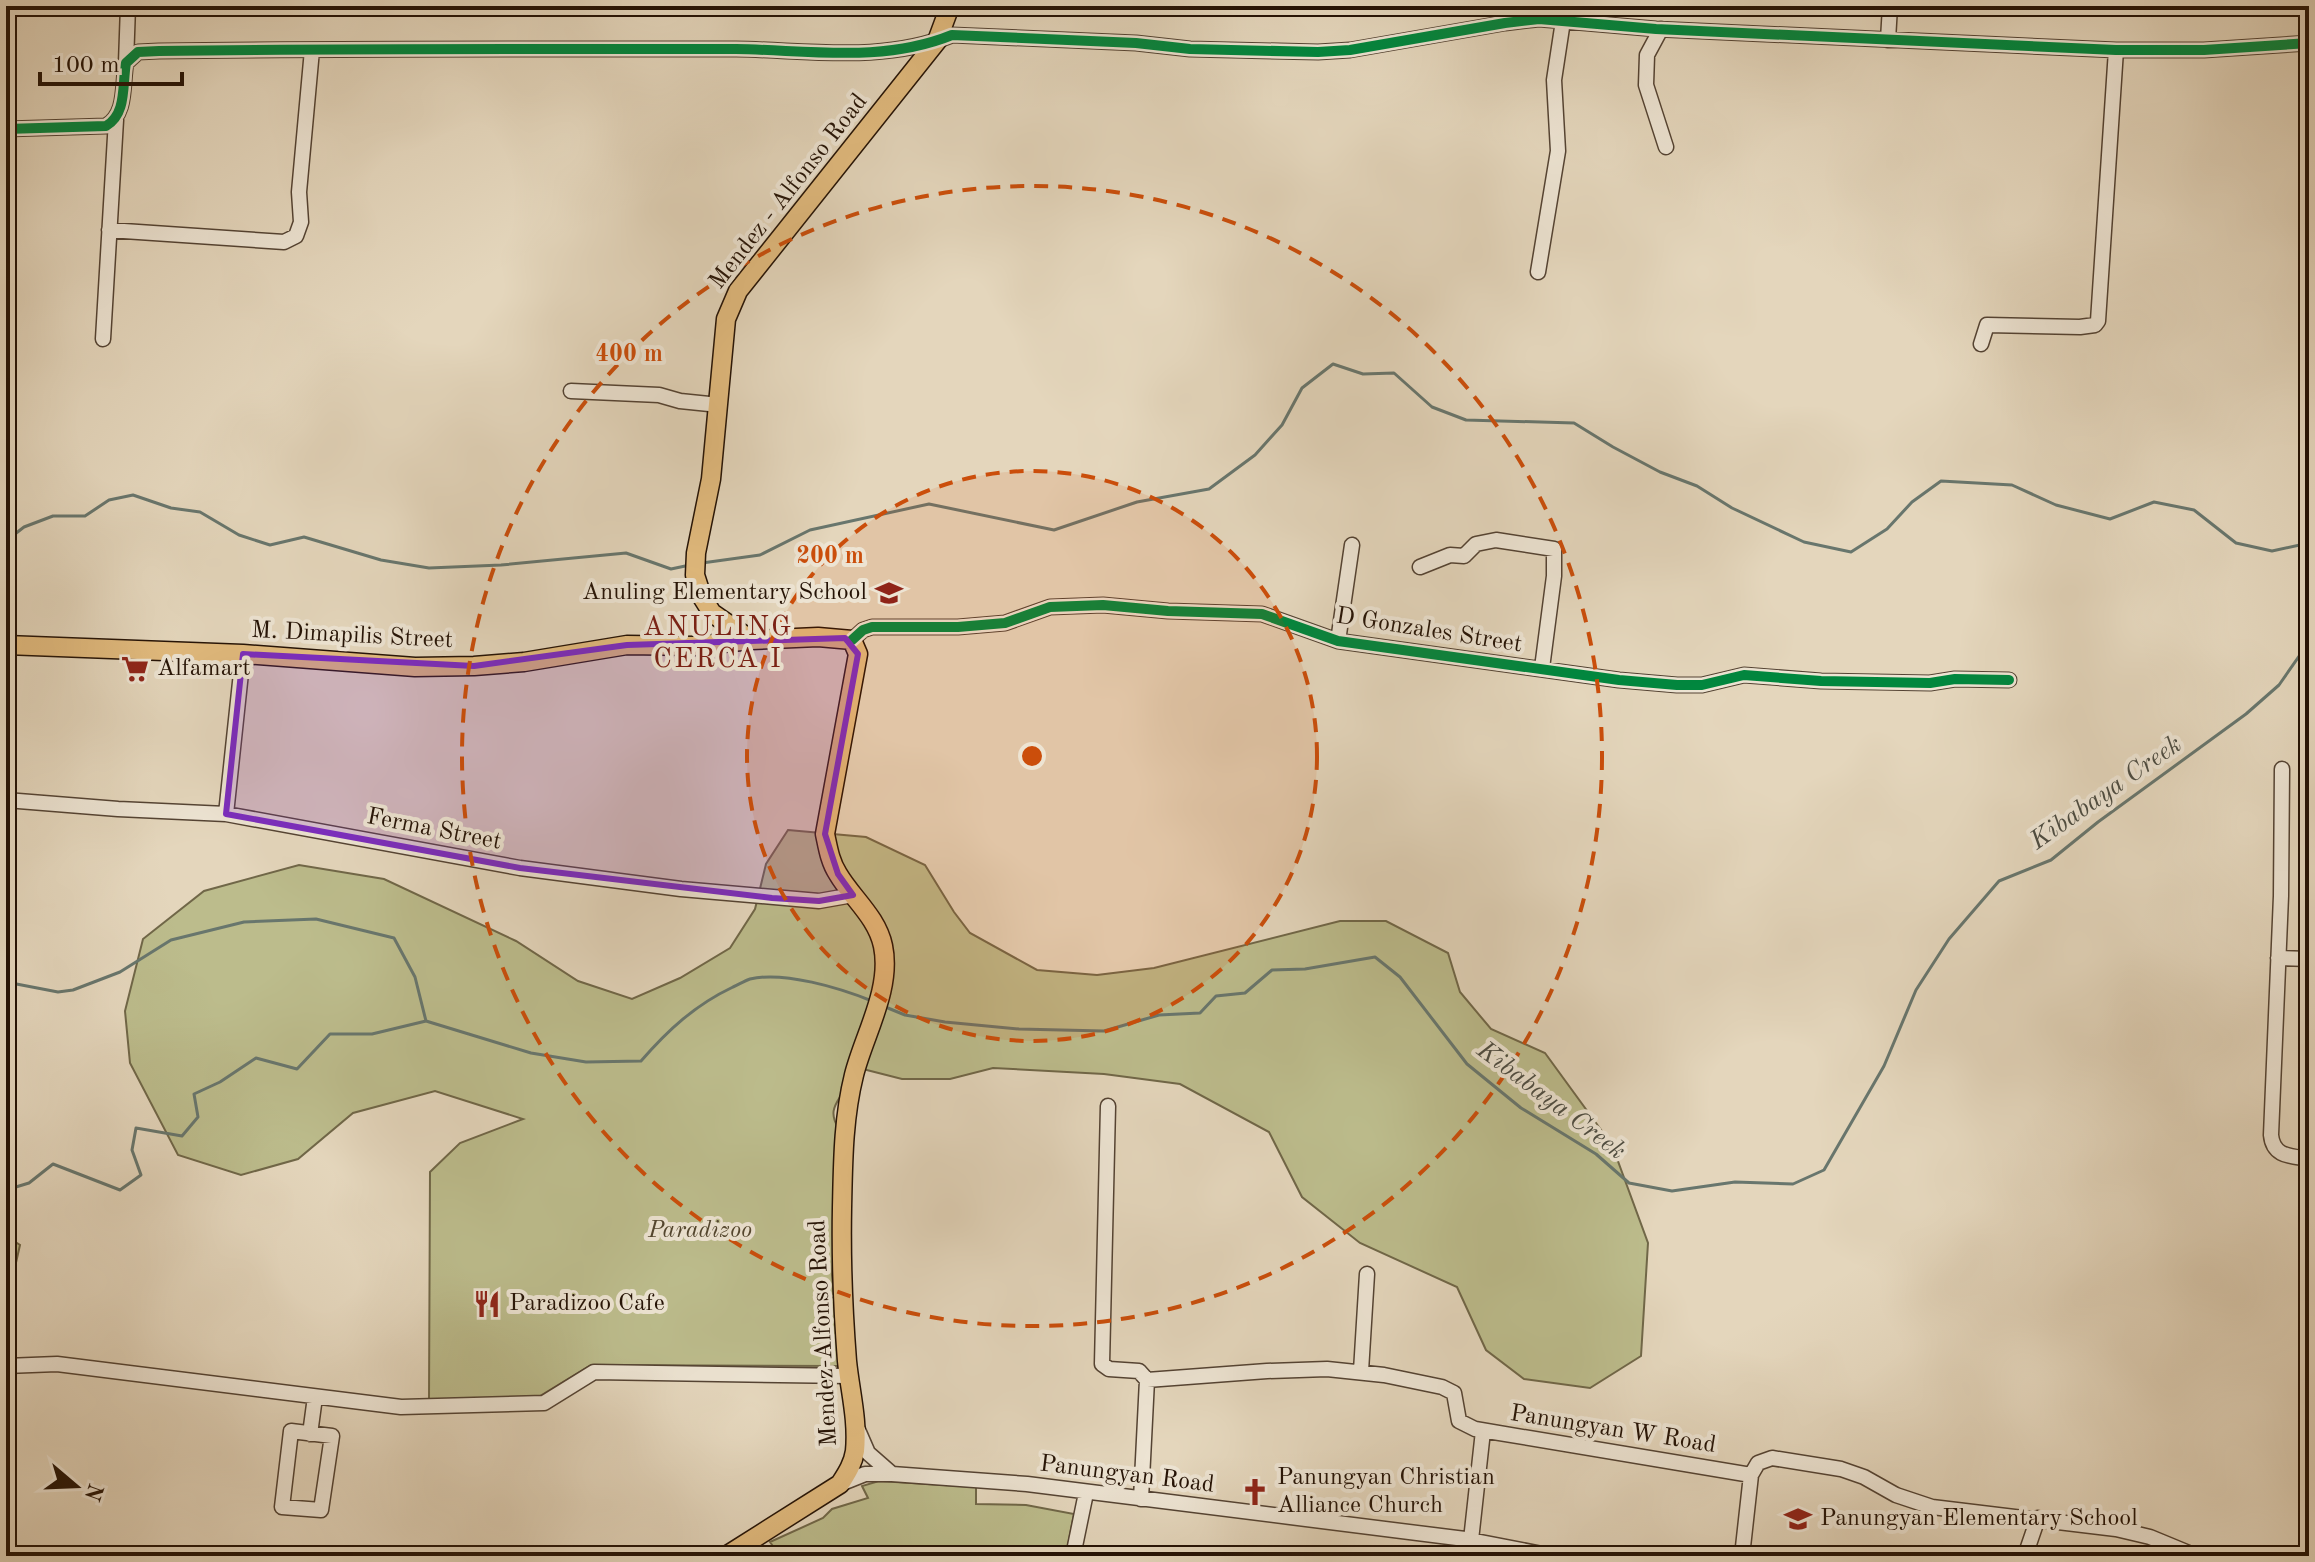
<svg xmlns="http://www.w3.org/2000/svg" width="2315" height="1562" viewBox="0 0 2315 1562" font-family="'Old Standard TT',serif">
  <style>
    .green { fill: #bcbc8c; stroke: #706748; stroke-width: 2 }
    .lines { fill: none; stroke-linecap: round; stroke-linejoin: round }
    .stream { stroke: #68766d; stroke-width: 3 }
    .minor-casing { stroke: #544333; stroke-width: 17 }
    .major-casing { stroke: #241205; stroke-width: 21 }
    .minor { stroke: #ede4d3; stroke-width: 14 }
    .major { stroke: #e2bb7e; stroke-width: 18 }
    .cycleway-casing { stroke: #ede4d3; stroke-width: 15 }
    .cycleway { stroke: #00873e; stroke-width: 10 }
    .marked { fill: #7b2cbf; fill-opacity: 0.2; stroke: #7b2cbf; stroke-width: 6; stroke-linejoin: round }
    .ring { fill: none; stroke: #cb4e0b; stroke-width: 4; stroke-dasharray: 14 10 }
    .labels { text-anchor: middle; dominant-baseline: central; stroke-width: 8; stroke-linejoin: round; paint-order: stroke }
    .street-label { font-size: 24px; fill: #241205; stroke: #ede4d3 }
    .poi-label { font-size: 24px; fill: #241205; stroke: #ede4d3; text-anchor: start }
    .park-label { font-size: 24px; font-style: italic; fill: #52452e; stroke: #ede4d3 }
    .water-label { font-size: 26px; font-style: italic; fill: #4c4c42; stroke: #ede4d3 }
    .quarter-label { font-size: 28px; letter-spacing: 2px; fill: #7a1f14; stroke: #ede4d3 }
    .centre { fill: #cb4e0b; stroke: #ede4d3; stroke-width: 4 }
    .ring-label { font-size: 24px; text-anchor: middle; font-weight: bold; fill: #cb4e0b; stroke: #ede4d3; stroke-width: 8; stroke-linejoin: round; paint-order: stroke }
  </style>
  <rect width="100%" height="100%" fill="#e4d6bc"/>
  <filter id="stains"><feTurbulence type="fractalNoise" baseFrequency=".0025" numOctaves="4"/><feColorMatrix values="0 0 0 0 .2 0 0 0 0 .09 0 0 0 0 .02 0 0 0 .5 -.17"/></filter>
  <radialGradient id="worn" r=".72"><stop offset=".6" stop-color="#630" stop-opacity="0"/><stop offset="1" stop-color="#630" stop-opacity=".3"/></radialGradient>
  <path class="green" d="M 788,830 L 866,837 L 925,865 L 954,912 L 970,933 L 1037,970 L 1097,975 L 1154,968 L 1340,921 L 1386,921 L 1448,953 L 1460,992 L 1491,1029 L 1545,1053 L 1612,1145 L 1648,1243 L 1641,1356 L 1590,1388 L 1524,1379 L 1486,1350 L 1457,1287 L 1360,1243 L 1302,1197 L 1269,1132 L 1180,1084 L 1104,1074 L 993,1068 L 950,1079 L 902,1079 L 851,1066 C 849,1072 848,1080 846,1086 C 839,1102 826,1109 839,1129 L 832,1275 L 839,1366 L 591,1365 L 540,1396 L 429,1401 L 430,1172 L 460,1143 L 523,1119 L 435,1091 L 353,1113 L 298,1159 L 241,1175 L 178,1155 L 130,1063 L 125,1011 L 143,939 L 204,891 L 299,865 L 384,879 L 516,941 L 578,981 L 632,999 L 680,978 L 730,948 L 755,909 L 766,864 Z
    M 6,1236 L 20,1245 L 6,1307 Z
    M 879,1481 L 976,1487 L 976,1504 L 1026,1505 L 1074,1514 L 1066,1556 L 780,1556 L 770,1542 L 823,1518 L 832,1509 L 868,1498 L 862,1486 Z"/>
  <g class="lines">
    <path class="stream" d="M 6,541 L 24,527 L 53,516 L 85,516 L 109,500 L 133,495 L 171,508 L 200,512 L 239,535 L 270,545 L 304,537 L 381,560 L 429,568 L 501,565 L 626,553 L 671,569 L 690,565
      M 702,563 L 760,555 L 810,530 L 929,504 L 1054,530 L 1137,502 L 1209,489 L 1255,455 L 1282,425 L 1302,388 L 1333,364 L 1363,374 L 1394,373 L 1432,407 L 1466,420 L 1574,423 L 1613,447 L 1660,472 L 1697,486 L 1732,508 L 1804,542 L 1851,552 L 1887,529 L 1912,502 L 1941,481 L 2012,485 L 2056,505 L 2110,519 L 2154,502 L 2194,510 L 2236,543 L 2272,551 L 2309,543
      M 6,982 L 58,992 L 73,990 L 120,972 L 171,940 L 244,922 L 316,919 L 394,938 L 415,977 L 426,1021
      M 883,1006 L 905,1015 L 945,1022 L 1019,1029 L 1104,1031 L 1159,1015 L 1200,1013 L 1216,996 L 1245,993 L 1272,970 L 1305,969 L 1375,957 L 1400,977 L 1467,1064 L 1521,1108 L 1596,1154 L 1629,1183 L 1672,1191 L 1735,1182 L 1793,1184 L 1824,1170 L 1884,1066 L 1916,990 L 1949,939 L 1999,881 L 2051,860 L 2098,822 L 2246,714 L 2279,685 L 2309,642
      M 6,1190 L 29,1183 L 53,1164 L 120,1190 L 141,1175 L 132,1150 L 136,1128 L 182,1136 L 198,1117 L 194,1094 L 220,1082 L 256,1058 L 297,1069 L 330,1034 L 372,1034 L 426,1021 L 531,1053 L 586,1062 L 641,1061 C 668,1030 695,1005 733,987 C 738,985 744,981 750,979 C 784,971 840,988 872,1001"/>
    <g class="minor-casing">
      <path id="minor" d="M 1661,29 L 1647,55 L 1646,85 L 1666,147
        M 1888,40 L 1890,6
        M 126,63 L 128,6
        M 6,129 L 106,126 C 127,114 122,85 126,63 L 138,52 L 159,51 C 351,48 544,49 736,49 C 809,50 883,63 952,35 L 1136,43 L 1190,49 L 1318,52 L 1350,50 L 1505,23 L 1539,19 L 1656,29 L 2116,50 L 2204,50 L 2309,43
        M 109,230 L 284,242 L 296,236 L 301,222 L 299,192 L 312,50
        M 1538,272 L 1558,151 L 1554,80 L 1563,21
        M 103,339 L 116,120
        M 1981,344 L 1987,325 L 2080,327 L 2095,325 L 2098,321 L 2116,50
        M 571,391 L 659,395 L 680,401 L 719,405
        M 1420,567 L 1450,555 L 1464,556 L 1476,544 L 1496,540 L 1554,549 L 1554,576 L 1542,668
        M 852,640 L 863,630 L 872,627 L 958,627 L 1005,623 L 1050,607 L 1103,605 L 1168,611 L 1262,614 L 1338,641 L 1619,680 L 1677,685 L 1702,685 L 1744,675 L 1821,681 L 1930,683 L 1955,679 L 2009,680
        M 1338,641 L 1352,545
        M 2282,769 L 2281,896 L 2271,1135 C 2273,1157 2291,1156 2309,1159
        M 6,800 L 118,809 L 226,814 L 520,868 L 681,889 L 819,901 L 853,895
        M 226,814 L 243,654
        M 2278,958 L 2309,959
        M 1108,1106 L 1102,1364 L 1109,1369 L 1139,1371 L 1147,1380
        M 6,1366 L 57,1364 L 401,1407 L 544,1403 L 594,1372 L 849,1376
        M 1361,1371 L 1367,1274
        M 858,1430 L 868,1453 L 892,1474
        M 291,1431 L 332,1436 L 321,1510 L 282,1507 Z
        M 310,1434 L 315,1397
        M 840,1484 L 865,1474 L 892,1474 L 1027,1484 L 1465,1539 L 1552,1556
        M 1141,1499 L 1147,1380 L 1267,1371 L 1327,1369 L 1384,1375 L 1442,1387 L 1454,1393 L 1459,1421 L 1475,1429 L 1751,1475
        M 1471,1540 L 1483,1431
        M 1073,1556 L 1086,1493
        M 1742,1556 L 1751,1475 L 1758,1463 L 1772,1458 L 1841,1469 L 1864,1477 L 1896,1495 L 1932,1507 L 2116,1529 L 2150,1537 L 2196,1556
        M 2025,1556 L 2038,1518"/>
    </g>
    <g class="major-casing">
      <path id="major" d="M 751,640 L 712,613 L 702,597 L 695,575 L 696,553 L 711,479 L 726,319 L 738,291 L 937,41 L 950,6
        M 6,645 L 243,654 L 415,667 L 474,666 L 524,662 L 627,645 L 694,646 L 751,640 L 818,637 L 852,640 L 858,654 L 825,834 C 828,848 830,862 838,874 C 852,898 877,917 883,946 C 892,989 864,1035 854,1075 C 843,1119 843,1164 842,1208 C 841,1259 843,1310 847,1361 C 850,1391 858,1420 855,1451 C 853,1464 847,1473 840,1484 L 726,1556"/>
    </g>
    <use href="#minor" class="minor"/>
    <use href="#major" class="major"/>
    <g class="cycleway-casing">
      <path id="cycleway" d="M 6,129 L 106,126 C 127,114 122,85 126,63 L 138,52 L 159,51 C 351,48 544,49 736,49 C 809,50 883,63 952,35 L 1136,43 L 1190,49 L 1318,52 L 1350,50 L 1505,23 L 1539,19 L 1656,29 L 2116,50 L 2204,50 L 2309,43
        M 852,640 L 863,630 L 872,627 L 958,627 L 1005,623 L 1050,607 L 1103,605 L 1168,611 L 1262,614 L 1338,641 L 1619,680 L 1677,685 L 1702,685 L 1744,675 L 1821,681 L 1930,683 L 1955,679 L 2009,680"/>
    </g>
    <use href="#cycleway" class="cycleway"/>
  </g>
  <path class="marked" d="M 845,638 L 858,654 L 825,834 L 838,874 L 853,895 L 819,901 L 772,898 L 520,868 L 226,814 L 243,654 L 474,666 L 627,645 Z"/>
  <circle cx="1032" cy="756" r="285" fill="#cb4e0b" fill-opacity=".12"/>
  <g class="ring">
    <circle cx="1032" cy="756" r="285"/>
    <circle cx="1032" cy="756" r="570"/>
  </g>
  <defs>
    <g id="school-bare" transform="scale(2.16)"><path d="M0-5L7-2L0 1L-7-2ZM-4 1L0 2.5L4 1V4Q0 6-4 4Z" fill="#8f2418" stroke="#ede4d3" stroke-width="2.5" paint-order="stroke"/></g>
    <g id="supermarket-bare" transform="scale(2.16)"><path d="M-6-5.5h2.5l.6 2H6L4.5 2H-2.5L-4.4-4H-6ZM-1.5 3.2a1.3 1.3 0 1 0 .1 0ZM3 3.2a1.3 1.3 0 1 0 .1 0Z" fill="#8f2418" stroke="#ede4d3" stroke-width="2.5" paint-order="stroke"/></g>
    <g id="restaurant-bare" transform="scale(2.16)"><path d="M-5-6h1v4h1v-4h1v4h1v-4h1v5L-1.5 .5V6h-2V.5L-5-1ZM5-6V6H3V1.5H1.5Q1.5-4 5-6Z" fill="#8f2418" stroke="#ede4d3" stroke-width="2.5" paint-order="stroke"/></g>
    <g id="church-bare" transform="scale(2.16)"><path d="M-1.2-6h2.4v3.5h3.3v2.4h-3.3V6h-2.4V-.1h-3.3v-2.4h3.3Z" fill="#8f2418" stroke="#ede4d3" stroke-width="2.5" paint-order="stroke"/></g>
  </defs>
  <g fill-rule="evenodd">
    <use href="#school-bare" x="889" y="593"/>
    <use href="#supermarket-bare" x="135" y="669"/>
    <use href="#restaurant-bare" x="487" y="1304"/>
    <use href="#church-bare" x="1255" y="1492"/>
    <use href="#school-bare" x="1798" y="1519"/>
  </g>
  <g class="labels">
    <g class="street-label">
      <text transform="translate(789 192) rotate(-52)">Mendez - Alfonso Road</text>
      <text transform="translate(1429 631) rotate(9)">D Gonzales Street</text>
      <text transform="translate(352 636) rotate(3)">M. Dimapilis Street</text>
      <text transform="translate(434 830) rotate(11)">Ferma Street</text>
      <text transform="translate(824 1333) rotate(-93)">Mendez-Alfonso Road</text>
      <text transform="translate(1613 1430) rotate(9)">Panungyan W Road</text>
      <text transform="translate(1127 1475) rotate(7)">Panungyan Road</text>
    </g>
    <g class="poi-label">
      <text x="867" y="593" text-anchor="end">Anuling Elementary School</text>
      <text x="157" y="669">Alfamart</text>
      <text x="509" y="1304">Paradizoo Cafe</text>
      <text x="1277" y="1478">Panungyan Christian<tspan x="1277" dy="28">Alliance Church</tspan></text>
      <text x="1820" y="1519">Panungyan Elementary School</text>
    </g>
    <g class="park-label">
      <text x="700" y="1231">Paradizoo</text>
    </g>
    <g class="water-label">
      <text transform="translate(2106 793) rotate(-35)">Kibabaya Creek</text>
      <text transform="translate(1551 1101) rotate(37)">Kibabaya Creek</text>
    </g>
    <g class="quarter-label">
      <text x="718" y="628">ANULING<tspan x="718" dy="32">CERCA I</tspan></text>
    </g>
  </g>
  <circle cx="1032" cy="756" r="12" class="centre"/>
  <g class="ring-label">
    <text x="629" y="361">400 m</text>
    <text x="830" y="563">200 m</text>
  </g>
  <rect width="2315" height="1562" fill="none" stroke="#e4d6bc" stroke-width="32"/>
  <rect x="8" y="8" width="2299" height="1546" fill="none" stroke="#241205" stroke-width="4"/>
  <rect x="16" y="16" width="2283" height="1530" fill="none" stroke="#241205" stroke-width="2"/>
  <g transform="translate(76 1486) rotate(109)" stroke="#ede4d3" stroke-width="6" paint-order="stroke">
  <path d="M0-6L14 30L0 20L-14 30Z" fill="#241205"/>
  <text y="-12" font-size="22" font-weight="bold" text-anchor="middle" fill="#241205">N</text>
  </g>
  <path d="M40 72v12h142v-12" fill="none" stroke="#241205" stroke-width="4"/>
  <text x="52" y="72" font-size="24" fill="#241205" stroke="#ede4d3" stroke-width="6" paint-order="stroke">100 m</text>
  <rect width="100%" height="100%" filter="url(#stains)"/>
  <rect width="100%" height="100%" fill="url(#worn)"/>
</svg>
